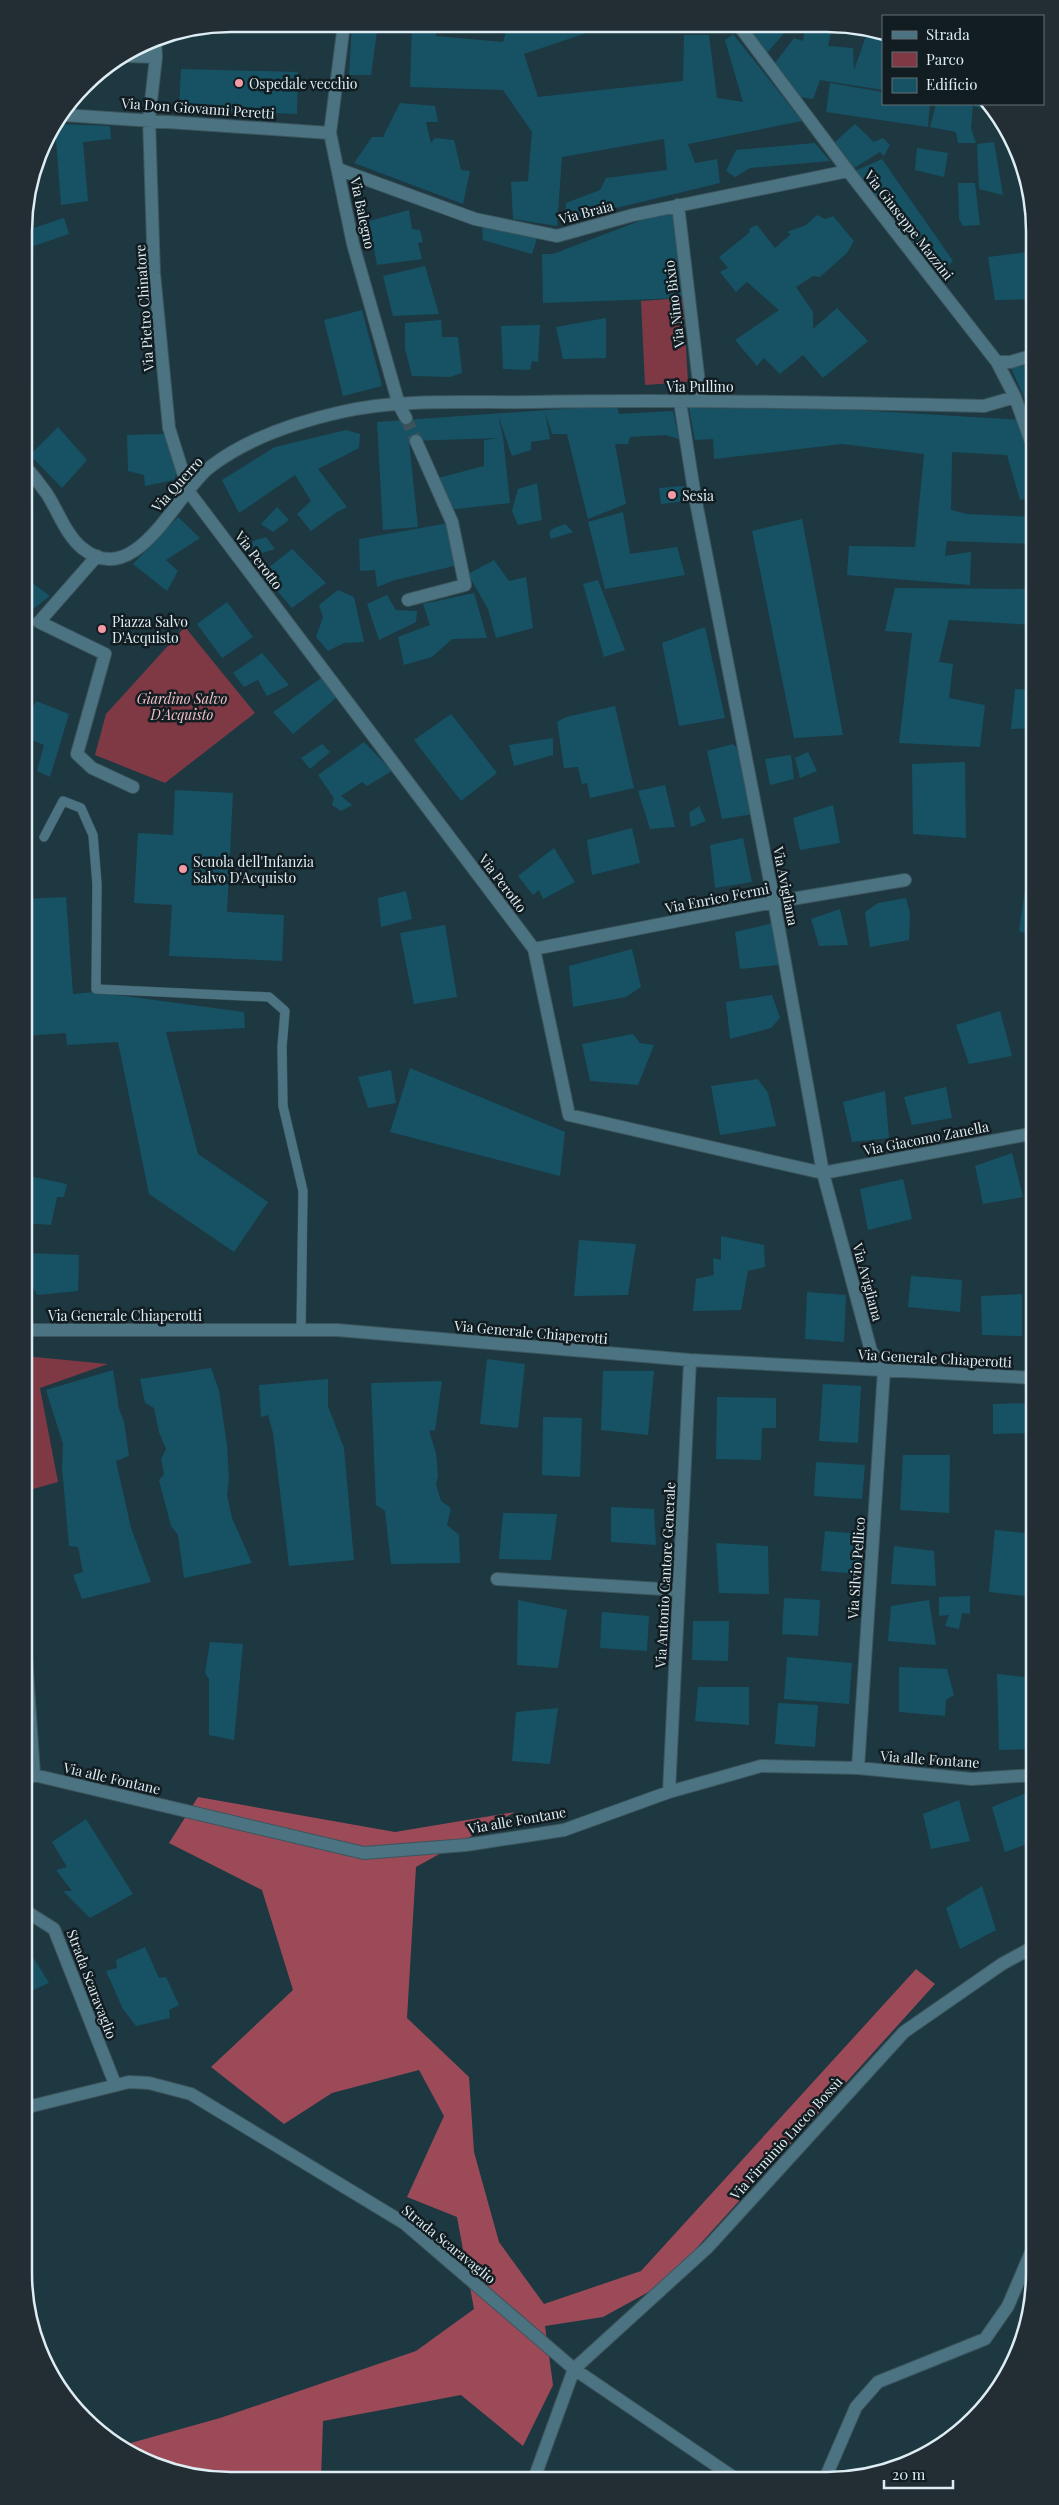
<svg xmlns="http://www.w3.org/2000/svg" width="1059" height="2505" viewBox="0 0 1059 2505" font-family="'Playfair Display',serif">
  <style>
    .green { fill: #7e3945 }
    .forest { fill: #9d4a58 }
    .building { fill: #165264 }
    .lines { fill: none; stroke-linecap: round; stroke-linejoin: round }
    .street-tunnel { stroke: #3a535c; stroke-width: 12; stroke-dasharray: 12 6; stroke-linecap: butt }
    .lane-casing { stroke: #3c555d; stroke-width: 10 }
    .street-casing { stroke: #3c555d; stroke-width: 14 }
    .lane { stroke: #4b7381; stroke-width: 9 }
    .street { stroke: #4b7381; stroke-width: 12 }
    .poi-dot { fill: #f49aa6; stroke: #121d22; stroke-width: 2 }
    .labels { text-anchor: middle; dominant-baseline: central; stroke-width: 5; stroke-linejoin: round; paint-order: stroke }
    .poi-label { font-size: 14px; fill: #ddedf3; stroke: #121d22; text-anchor: start }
    .street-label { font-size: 14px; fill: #ddedf3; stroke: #121d22 }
    .park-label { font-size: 14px; font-style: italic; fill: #f2c1c7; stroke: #121d22 }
    .rim { fill: none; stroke: #ddedf3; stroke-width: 2.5 }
  </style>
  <rect width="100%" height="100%" fill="#1d3841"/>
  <path class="green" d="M 683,298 L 688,382 L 645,385 L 641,301 Z
    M 185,627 L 255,713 L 165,783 L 95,755 L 106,714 Z
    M 24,1356 L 108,1364 L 40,1388 L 58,1482 L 26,1491 Z"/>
  <path class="forest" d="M 198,1797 L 395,1832 L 515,1812 L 416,1867 L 407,2018 L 469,2077 L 474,2152 L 499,2242 L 544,2304 L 641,2271 L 916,1969 L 935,1984 L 665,2283 L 603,2317 L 545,2326 L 553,2385 L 523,2446 L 461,2395 L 323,2421 L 321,2478 L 250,2478 L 249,2474 C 196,2474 165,2478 120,2446 L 220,2418 L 416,2351 L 474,2309 L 457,2217 L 407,2197 L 444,2116 L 419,2070 L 332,2093 L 284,2124 L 211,2067 L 293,1990 L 262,1890 L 169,1843 Z"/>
  <path class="building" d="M 352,24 L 378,25 L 371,75 L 349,75 Z
    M 412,25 L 436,25 L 436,36 L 503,42 L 508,25 L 607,26 L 524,54 L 538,97 L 683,81 L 684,35 L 709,35 L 717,98 L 743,102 L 725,40 L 733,34 L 802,121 L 688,144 L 695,163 L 717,159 L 720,183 L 566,220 L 566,203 L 600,190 L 606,178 L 667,170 L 664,139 L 562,157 L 557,226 L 513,219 L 511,182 L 528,181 L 532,132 L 503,90 L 410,87 Z
    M 750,27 L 786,27 L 785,32 L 767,53 L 749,31 Z
    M 805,27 L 832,27 L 828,46 L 853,48 L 854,70 L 869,28 L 883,33 L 883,90 L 820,80 L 813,99 L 800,97 L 775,63 L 794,38 L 803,41 Z
    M 181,69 L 298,72 L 297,114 L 179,109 Z
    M 830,83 L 883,92 L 883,104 L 930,104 L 928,127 L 826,112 Z
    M 400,103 L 435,106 L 438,122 L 426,122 L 431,143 L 435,138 L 454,140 L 461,170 L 470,171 L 463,204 L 354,163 L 372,137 L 383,137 Z
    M 936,104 L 973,104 L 971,128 L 976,143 L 958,143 L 956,132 L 930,127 Z
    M 974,104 L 989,104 L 997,114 L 974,106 Z
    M 57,124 L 110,126 L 111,139 L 83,142 L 88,201 L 61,205 L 55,127 Z
    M 855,124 L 874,142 L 883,138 L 890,145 L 884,156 L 880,152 L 854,168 L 835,142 Z
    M 994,142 L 1003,195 L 979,189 L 977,144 Z
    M 815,143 L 830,161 L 750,168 L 735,177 L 726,171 L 736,150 Z
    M 917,148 L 948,153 L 944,177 L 915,170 Z
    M 1018,154 L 1028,178 L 1030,191 L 1022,192 Z
    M 882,159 L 953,261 L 936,277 L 855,171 Z
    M 958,183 L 975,183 L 980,225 L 963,226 L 959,219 Z
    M 409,210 L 412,229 L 420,230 L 423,242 L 418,243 L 422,259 L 377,265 L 369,221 Z
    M 673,213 L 683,298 L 543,303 L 542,254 L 553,254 L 647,218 Z
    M 817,215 L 825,219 L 833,216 L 854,241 L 847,253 L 820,277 L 813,276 L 796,287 L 813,312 L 813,329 L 837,308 L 868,341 L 823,378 L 803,355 L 780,374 L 764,358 L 757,366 L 735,340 L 779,310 L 747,282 L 736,292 L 720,272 L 728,268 L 719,257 L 749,233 L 750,228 L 757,225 L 775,248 L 791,234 L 787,232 L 806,225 Z
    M 64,218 L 69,234 L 25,249 L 24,231 Z
    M 482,225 L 538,235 L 532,254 L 483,240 Z
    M 1035,251 L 1035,299 L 995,300 L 988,257 Z
    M 425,266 L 439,314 L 393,316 L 383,276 Z
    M 362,310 L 382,386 L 343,396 L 324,320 Z
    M 606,318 L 606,358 L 563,359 L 556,327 Z
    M 441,320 L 442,337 L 458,337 L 462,373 L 450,377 L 412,376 L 405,349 L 405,323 Z
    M 540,325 L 538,362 L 532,361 L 530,370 L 503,369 L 501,326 Z
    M 1035,363 L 1035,422 L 1011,368 Z
    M 617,405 L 619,414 L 673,411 L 679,439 L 665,435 L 630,437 L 628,444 L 615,444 L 626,504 L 588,519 L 567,434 L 552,434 L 545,412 L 550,439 L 531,442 L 531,450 L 512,456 L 498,415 L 503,437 L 510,503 L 447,510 L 438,478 L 484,466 L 484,440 L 499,438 L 409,441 L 418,527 L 383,530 L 377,422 Z
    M 689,408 L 840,409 L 1022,420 L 1035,465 L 1035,497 L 1020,500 L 1007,455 L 952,452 L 951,510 L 967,514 L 1035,517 L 1035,544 L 947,541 L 945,556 L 971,552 L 970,585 L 847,575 L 849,546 L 915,547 L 924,454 L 842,444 L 714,459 L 713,439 L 695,440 Z
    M 58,427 L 87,460 L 62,488 L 30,455 Z
    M 346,430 L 360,434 L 359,448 L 318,469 L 347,507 L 337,512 L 311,531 L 297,514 L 311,501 L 295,475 L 239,513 L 222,480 L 275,447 Z
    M 165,434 L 177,471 L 174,480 L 145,486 L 144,475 L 128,471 L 127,435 Z
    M 537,483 L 542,520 L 518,525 L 512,511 L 518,489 Z
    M 684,486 L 686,501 L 661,504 L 659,488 Z
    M 277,507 L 289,520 L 273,532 L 261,524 Z
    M 623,512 L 630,554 L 677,547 L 685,575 L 605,589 L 588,522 Z
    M 178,517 L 200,538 L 166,560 L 178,571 L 167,591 L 133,564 Z
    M 802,519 L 843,735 L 794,738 L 752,531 Z
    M 449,523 L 458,565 L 395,580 L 377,587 L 375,570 L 360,571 L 359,539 Z
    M 565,524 L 573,532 L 551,539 L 549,533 L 552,529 Z
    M 266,537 L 275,549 L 259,554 L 251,547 L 253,541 Z
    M 292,549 L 326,583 L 292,608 L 262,573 Z
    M 494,560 L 509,581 L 526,577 L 533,628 L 496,638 L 488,609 L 468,574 Z
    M 598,580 L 625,650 L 604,657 L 583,584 Z
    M 31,582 L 50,596 L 24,616 L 24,590 Z
    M 895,588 L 1035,589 L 1035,625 L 949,620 L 939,662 L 953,664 L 949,698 L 985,705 L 980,747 L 899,743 L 912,633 L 885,631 Z
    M 338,590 L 354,597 L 364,642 L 344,643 L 328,651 L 316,637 L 323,617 L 319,605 Z
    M 474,593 L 487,638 L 452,639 L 432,657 L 404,665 L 398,637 L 430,625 L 423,604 Z
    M 387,595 L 396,610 L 417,611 L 416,622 L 379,640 L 367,604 Z
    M 227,602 L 253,637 L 222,658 L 197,624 Z
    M 705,627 L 725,718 L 679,726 L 662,643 Z
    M 262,653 L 289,685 L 267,696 L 258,680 L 244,687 L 233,673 Z
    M 324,676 L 336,698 L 293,734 L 273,712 Z
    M 1015,689 L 1035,690 L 1035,728 L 1011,729 Z
    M 36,701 L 69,714 L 50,777 L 37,771 L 44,745 L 24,737 L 24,725 Z
    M 615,706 L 634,788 L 590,798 L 587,783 L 582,784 L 578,767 L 564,768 L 557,722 L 566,717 Z
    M 451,714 L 497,773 L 461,801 L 414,740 Z
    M 553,738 L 553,755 L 514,766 L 509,745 Z
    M 364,742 L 392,771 L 367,786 L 362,782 L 341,796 L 352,805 L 341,811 L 332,805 L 334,798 L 318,775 Z
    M 322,744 L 330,752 L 310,769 L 301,758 Z
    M 733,744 L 740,751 L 753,814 L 722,819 L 707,751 Z
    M 808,752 L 817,771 L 800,778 L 795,758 Z
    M 791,755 L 794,779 L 770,785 L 765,759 Z
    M 965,762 L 966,838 L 913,834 L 912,764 Z
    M 665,785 L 675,827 L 650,829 L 638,791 Z
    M 175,790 L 233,793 L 227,912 L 284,915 L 282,961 L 169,956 L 172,905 L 134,903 L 138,833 L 173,835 Z
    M 833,805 L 840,843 L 800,850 L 793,818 Z
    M 699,806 L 706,821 L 691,827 L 689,813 Z
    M 632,828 L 640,863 L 592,875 L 587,840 Z
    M 1034,828 L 1035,828 L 1035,936 L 1019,931 Z
    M 743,838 L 752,882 L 715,888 L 710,845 Z
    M 554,848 L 575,882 L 543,899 L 539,890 L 533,895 L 518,876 Z
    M 406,891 L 412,919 L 381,927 L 378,898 Z
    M 66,897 L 73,994 L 95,992 L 244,1012 L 245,1028 L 166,1032 L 198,1154 L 268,1202 L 234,1252 L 149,1194 L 118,1042 L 67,1045 L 66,1033 L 24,1036 L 24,899 Z
    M 906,898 L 910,913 L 909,940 L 870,947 L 865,912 L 878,903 Z
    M 840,909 L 848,945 L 819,946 L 811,919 Z
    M 773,923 L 779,965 L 740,969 L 735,932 Z
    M 445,925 L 457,997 L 414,1004 L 400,933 Z
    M 632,949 L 641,987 L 626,997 L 573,1007 L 569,966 Z
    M 772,995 L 780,1018 L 771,1028 L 730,1039 L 726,1002 Z
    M 1000,1011 L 1012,1056 L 969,1064 L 956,1025 Z
    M 633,1034 L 640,1043 L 654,1045 L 638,1085 L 590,1081 L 582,1044 Z
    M 410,1068 L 565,1132 L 560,1176 L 390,1132 Z
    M 391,1070 L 396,1103 L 368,1108 L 358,1077 Z
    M 758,1079 L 768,1093 L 776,1126 L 720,1135 L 711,1086 Z
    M 946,1087 L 952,1118 L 912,1125 L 904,1097 Z
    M 885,1091 L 889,1138 L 852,1142 L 843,1102 Z
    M 1012,1153 L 1023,1197 L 983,1204 L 975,1166 Z
    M 24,1175 L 67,1184 L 64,1197 L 57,1197 L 51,1225 L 24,1223 Z
    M 903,1179 L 912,1219 L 868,1230 L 860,1189 Z
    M 721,1236 L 764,1245 L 765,1267 L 748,1271 L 741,1310 L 693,1311 L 696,1279 L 714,1275 L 713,1258 L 721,1260 Z
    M 579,1240 L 636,1244 L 628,1295 L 574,1296 Z
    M 26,1253 L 79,1255 L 78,1291 L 37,1295 L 29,1279 Z
    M 911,1276 L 962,1280 L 960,1312 L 908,1307 Z
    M 807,1292 L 846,1295 L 844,1342 L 805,1339 Z
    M 1022,1294 L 1022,1336 L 982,1335 L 981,1296 Z
    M 487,1359 L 525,1364 L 518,1428 L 480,1424 Z
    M 211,1368 L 219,1391 L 227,1445 L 229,1479 L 227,1495 L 232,1518 L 252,1563 L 184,1578 L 178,1535 L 171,1526 L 159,1480 L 164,1474 L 161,1459 L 166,1449 L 159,1432 L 154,1408 L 145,1403 L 140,1379 Z
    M 113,1370 L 119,1409 L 124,1422 L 129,1456 L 116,1461 L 131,1528 L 151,1582 L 82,1599 L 73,1575 L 83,1572 L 78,1547 L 69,1546 L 62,1467 L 63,1444 L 46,1390 Z
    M 603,1371 L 654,1371 L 648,1435 L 601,1430 Z
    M 328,1379 L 328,1406 L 344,1448 L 354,1560 L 289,1566 L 273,1433 L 268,1415 L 261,1417 L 259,1385 Z
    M 442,1381 L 435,1430 L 429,1431 L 436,1453 L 438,1476 L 436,1484 L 441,1501 L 451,1508 L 447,1525 L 459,1535 L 460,1563 L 391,1564 L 385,1511 L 376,1505 L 371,1383 Z
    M 823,1384 L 861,1386 L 858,1443 L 819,1441 Z
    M 717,1397 L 776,1398 L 776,1428 L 762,1428 L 761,1460 L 716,1459 Z
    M 1031,1403 L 1032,1433 L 993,1434 L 993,1404 Z
    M 543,1417 L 582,1418 L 580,1477 L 542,1475 Z
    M 903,1455 L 950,1455 L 949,1513 L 900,1510 Z
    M 816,1462 L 865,1465 L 862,1499 L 814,1496 Z
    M 611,1507 L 654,1509 L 656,1545 L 611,1542 Z
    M 503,1513 L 557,1514 L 551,1560 L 499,1559 Z
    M 995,1530 L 1035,1534 L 1033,1597 L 989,1592 Z
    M 825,1531 L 862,1534 L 859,1574 L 821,1571 Z
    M 716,1543 L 768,1546 L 769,1594 L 719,1593 Z
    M 894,1546 L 934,1551 L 936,1586 L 891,1584 Z
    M 970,1596 L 970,1614 L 962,1613 L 959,1629 L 945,1626 L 949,1615 L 939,1616 L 939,1597 Z
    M 784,1598 L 820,1600 L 818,1636 L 782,1634 Z
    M 518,1600 L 567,1610 L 558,1668 L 517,1665 Z
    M 929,1600 L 936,1645 L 888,1641 L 891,1606 Z
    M 602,1612 L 649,1616 L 647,1651 L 600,1648 Z
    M 693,1621 L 729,1621 L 728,1661 L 692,1660 Z
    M 210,1642 L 243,1644 L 234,1740 L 209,1735 L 209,1679 L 205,1673 Z
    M 787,1657 L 852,1663 L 849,1704 L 784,1699 Z
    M 899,1667 L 947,1669 L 954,1695 L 946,1700 L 945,1716 L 899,1712 Z
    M 997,1674 L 1035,1678 L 1034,1749 L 999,1750 Z
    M 698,1687 L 749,1687 L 749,1725 L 695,1721 Z
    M 778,1703 L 818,1705 L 815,1747 L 775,1744 Z
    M 558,1708 L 550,1764 L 512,1761 L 516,1712 Z
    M 1029,1792 L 1035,1813 L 1035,1841 L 1005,1852 L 992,1807 Z
    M 959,1800 L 970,1841 L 931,1849 L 923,1814 Z
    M 86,1819 L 133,1894 L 90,1918 L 63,1891 L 72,1891 L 56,1870 L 67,1867 L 52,1842 Z
    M 982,1886 L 996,1930 L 960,1949 L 946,1908 Z
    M 145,1947 L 159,1978 L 166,1977 L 179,2005 L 169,2010 L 170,2018 L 136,2026 L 123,2009 L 106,1971 L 117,1968 L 116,1960 Z
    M 33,1957 L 49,1983 L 24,1994 L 24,1960 Z"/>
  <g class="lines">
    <path class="street-tunnel" d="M 406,418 L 416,441"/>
    <g class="lane-casing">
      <path id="lane" d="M 44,837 L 63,801 L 81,808 L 93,835 L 97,884 L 96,989 L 269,997 L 285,1011 L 282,1047 L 283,1106 L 303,1191 L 301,1330"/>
    </g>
    <g class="street-casing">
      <path id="street" d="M 344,24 L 330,133 L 353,244 L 399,405 L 406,418
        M 740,27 L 848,171 L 997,362 L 1015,397 L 1035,453
        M 155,39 L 156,57 L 149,119 L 154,273 L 169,428 L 189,492 L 534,949 L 569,1115 L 823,1173 L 1035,1133
        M 126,56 L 156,57
        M 64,115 L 330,133
        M 338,169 L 475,219 L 557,236 L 633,215 L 848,171
        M 678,205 L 701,400
        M 997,362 L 1010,362 L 1035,355
        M 680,402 L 695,497 L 774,902 L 823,1173 L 871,1351 L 884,1370
        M 24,465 C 32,474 40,484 47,494 C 58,511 66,535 82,548 C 136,592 176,493 210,467 C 246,439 297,422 341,412 C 399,398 473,403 532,402 C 683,399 834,403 984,406 L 1015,397
        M 97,556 L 39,622 L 105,654 L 77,754 L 92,768 L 133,787
        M 408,600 L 465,585 L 452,522 L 416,441
        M 534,949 L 774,902 L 905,880
        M 24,1330 L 337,1330 L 690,1360 L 1035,1378
        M 497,1579 L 679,1590
        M 24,1627 L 34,1775
        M 858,1768 L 884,1370
        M 24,1781 L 34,1775 L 364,1853 L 466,1845 L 564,1830 L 669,1792 L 761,1766 L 858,1768 L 972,1779 L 1035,1775
        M 669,1792 L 690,1360
        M 24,1910 L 54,1929 L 115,2084
        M 24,2108 L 129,2082 L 149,2083 L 191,2094 L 404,2223 L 574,2369 L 739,2481
        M 534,2479 L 574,2369 L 708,2247 L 904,2032 L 1002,1964 L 1035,1946
        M 824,2481 L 856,2407 L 878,2382 L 985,2339 L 1008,2306 L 1035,2243"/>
    </g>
    <use href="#lane" class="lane"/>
    <use href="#street" class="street"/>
  </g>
  <g class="poi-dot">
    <circle cx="239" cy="83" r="5"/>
    <circle cx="672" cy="495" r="5"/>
    <circle cx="102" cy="629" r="5"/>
    <circle cx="183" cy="869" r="5"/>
  </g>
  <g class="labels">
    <g class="poi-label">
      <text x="249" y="83">Ospedale vecchio</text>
      <text x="682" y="495">Sesia</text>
      <text x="112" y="621">Piazza Salvo<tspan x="112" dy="16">D'Acquisto</tspan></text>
      <text x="193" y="861">Scuola dell'Infanzia<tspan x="193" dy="16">Salvo D'Acquisto</tspan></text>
    </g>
    <g class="street-label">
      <text transform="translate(198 108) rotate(4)">Via Don Giovanni Peretti</text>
      <text transform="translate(586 212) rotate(-15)">Via Braia</text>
      <text transform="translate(363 213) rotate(78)">Via Balegno</text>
      <text transform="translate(909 225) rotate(52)">Via Giuseppe Mazzini</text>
      <text transform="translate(674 304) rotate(-97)">Via Nino Bixio</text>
      <text transform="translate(144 308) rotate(-94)">Via Pietro Chinatore</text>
      <text x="700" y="386">Via Pullino</text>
      <text transform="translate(177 484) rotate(-48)">Via Querro</text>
      <text transform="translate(259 560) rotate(53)">Via Perotto</text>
      <text transform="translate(503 883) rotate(53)">Via Perotto</text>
      <text transform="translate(786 886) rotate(79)">Via Avigliana</text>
      <text transform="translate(717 898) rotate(-11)">Via Enrico Fermi</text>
      <text transform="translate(926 1138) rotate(-11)">Via Giacomo Zanella</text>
      <text transform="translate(868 1282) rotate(75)">Via Avigliana</text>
      <text x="125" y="1315">Via Generale Chiaperotti</text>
      <text transform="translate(531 1332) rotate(5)">Via Generale Chiaperotti</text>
      <text transform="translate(935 1358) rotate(3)">Via Generale Chiaperotti</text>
      <text transform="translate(856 1568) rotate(-86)">Via Silvio Pellico</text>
      <text transform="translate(665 1575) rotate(-87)">Via Antonio Cantore Generale</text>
      <text transform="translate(930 1759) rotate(4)">Via alle Fontane</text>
      <text transform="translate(112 1778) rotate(13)">Via alle Fontane</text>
      <text transform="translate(517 1820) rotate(-10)">Via alle Fontane</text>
      <text transform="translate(92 1984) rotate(69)">Strada Scaravaglio</text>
      <text transform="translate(786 2138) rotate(-48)">Via Firminio Lucco Bossù</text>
      <text transform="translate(449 2244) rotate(39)">Strada Scaravaglio</text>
    </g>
    <g class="park-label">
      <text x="182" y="698">Giardino Salvo<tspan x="182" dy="16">D'Acquisto</tspan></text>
    </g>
  </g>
  <path d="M0 0H1059V2505H0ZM231 32H827A199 199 0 0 1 1026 231V2273A199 199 0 0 1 827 2472H231A199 199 0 0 1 32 2273V231A199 199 0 0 1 231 32Z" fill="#222e33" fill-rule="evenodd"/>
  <path class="rim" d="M231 32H827A199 199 0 0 1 1026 231V2273A199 199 0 0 1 827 2472H231A199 199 0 0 1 32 2273V231A199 199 0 0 1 231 32Z"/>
  <rect x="882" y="15" width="162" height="90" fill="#121d22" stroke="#637076"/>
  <rect x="892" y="31" width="25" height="8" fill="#4b7381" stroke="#637076"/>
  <text x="926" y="40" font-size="15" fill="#ddedf3">Strada</text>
  <rect x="892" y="52" width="25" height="15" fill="#7e3945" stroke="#637076"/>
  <text x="926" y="65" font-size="15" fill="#ddedf3">Parco</text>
  <rect x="892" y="78" width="25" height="15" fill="#165264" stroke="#637076"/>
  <text x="926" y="90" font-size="15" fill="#ddedf3">Edificio</text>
  <path d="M884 2480v8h69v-8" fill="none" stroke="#ddedf3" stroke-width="2.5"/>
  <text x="892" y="2480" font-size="15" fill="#ddedf3" stroke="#121d22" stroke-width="4" paint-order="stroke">20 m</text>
</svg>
